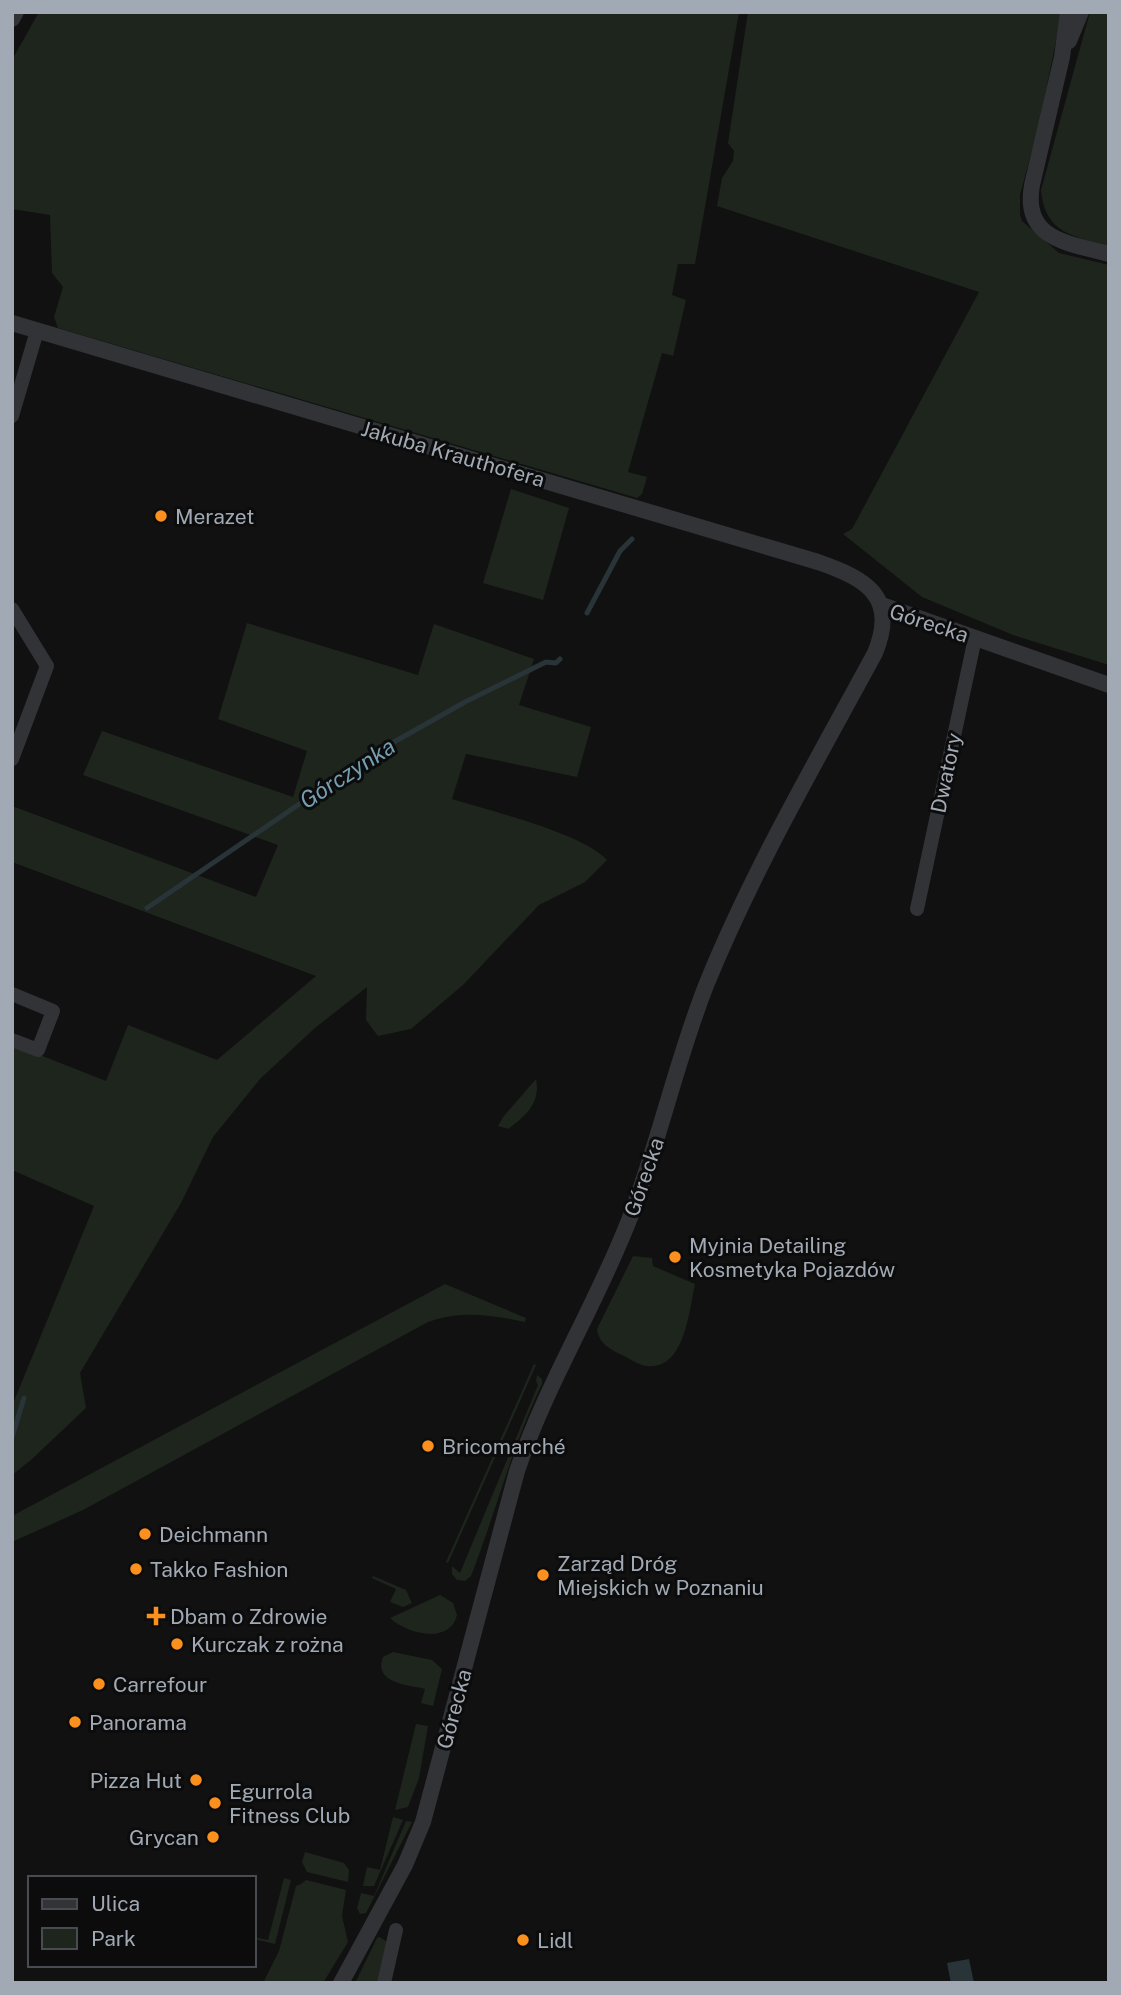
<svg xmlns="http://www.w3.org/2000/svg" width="1121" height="1995" viewBox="0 0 1121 1995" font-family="'Public Sans',sans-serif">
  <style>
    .green { fill: #1d251d }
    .water { fill: #293438 }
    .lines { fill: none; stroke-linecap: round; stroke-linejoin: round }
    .stream { stroke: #293438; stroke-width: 5 }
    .minor { stroke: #313337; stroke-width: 14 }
    .tertiary { stroke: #313337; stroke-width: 16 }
    .poi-dot { fill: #fb901f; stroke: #0c0c0d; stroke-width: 2.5 }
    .labels { text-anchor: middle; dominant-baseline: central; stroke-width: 6; stroke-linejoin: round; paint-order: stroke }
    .street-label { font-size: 21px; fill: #a1aab4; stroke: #0c0c0d }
    .poi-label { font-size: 21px; fill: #a1aab4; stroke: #0c0c0d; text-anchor: start }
    .water-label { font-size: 23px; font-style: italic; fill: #759eb2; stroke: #0c0c0d }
  </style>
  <rect width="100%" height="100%" fill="#111112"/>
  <path class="green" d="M 39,12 L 739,12 L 695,264 L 678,264 L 672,295 L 686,300 L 673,356 L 662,353 L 628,472 L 647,477 L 642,494 L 637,498 L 58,328 L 54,317 L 63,287 L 52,273 L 50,215 L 12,209 L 12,60 Z
    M 748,12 L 1062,12 L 1039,124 L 1020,195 L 1020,215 L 1022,221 L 1059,253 L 1109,265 L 1109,665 L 1013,635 L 922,597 L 843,534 L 852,529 L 979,292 L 717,206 L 722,178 L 733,161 L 734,151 L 728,143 Z
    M 1090,12 L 1109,12 L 1109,246 C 1073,236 1045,234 1041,190 Z
    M 511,489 L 569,508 L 543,600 L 483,583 Z
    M 247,623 L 418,675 L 434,624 L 534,659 L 519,705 L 591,727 L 577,777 L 466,754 L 452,799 C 490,811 583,833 607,860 L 585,882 L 539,905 L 463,985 L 411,1029 L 378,1036 L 366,1020 L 367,987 L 315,1028 L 260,1079 L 213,1137 L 181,1203 L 80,1373 L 86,1408 L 31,1460 L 12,1475 L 12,1406 L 94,1206 L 12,1170 L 12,1044 L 106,1081 L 128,1025 L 217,1060 L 316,976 L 12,862 L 12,806 L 256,897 L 278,845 L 83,775 L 102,731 L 293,797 L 307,751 L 218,719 Z
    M 536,1079 C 541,1102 526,1116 508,1129 L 498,1126 L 503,1117 Z
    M 633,1256 L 652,1258 L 653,1266 L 695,1284 C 689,1311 685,1370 647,1366 C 639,1365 630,1359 622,1355 C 610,1349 599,1344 597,1329 Z
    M 445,1284 L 526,1318 L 525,1322 C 490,1315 461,1310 428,1322 L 83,1510 L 12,1542 L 12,1516 Z
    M 534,1364 L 536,1365 L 448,1563 L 446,1562 Z
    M 537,1375 L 542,1379 L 542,1384 C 512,1446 496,1512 471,1576 L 465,1581 L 457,1580 L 452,1574 L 452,1566 L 460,1573 L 538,1385 L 536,1381 Z
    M 373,1576 L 406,1590 L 412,1603 L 403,1607 L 390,1602 L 396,1589 L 372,1578 Z
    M 440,1595 L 453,1603 L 457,1615 C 450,1645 407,1634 390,1618 Z
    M 393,1652 L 432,1660 L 442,1669 L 433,1706 L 421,1703 L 425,1689 C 407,1685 373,1683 383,1657 Z
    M 416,1724 L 428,1726 L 419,1778 L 408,1807 L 395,1810 Z
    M 393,1817 L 403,1820 L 374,1886 L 363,1886 L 367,1867 L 380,1870 Z
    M 406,1821 L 412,1822 L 366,1913 L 360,1914 L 357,1908 L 361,1893 L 374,1896 Z
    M 305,1852 L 344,1863 L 349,1870 L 348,1882 L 307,1872 L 302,1862 Z
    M 284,1878 L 291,1880 L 275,1944 L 254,1939 L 254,1937 L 268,1940 Z
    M 306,1880 L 346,1890 L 342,1916 L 348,1942 L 323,1983 L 263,1983 L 279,1951 L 296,1886 L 301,1884 Z
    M 379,1937 L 386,1941 L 386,1947 L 377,1983 L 355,1983 L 377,1938 Z"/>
  <path class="water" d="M 969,1959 L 974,1983 L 951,1983 L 947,1963 Z"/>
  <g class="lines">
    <path class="stream" d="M 587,613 L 620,551 L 632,539
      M 147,908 L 371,755 L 465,702 L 546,662 L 556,663 L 560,659
      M 12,1437 L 24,1398"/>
    <path class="minor" d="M 12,416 L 37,331
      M 12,609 L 47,666 L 12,759
      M 917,909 L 975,638
      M 12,994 L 53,1011 L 38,1050 L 12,1040
      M 384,1983 L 396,1930"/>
    <path class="tertiary" d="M 1068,12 L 1062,57 L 1032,185 C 1022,240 1069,243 1109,254
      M 12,19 L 16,12
      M 1069,41 L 1081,12
      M 12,323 L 818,562 C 867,579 898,597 875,653 C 816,762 754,868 707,983 C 677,1058 660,1139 631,1215 C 598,1302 547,1382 517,1471 L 423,1822 L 405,1865 L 341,1983
      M 882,605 L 1109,685"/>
  </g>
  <g class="poi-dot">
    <circle cx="161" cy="516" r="7"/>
    <circle cx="675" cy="1257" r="7"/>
    <circle cx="428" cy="1446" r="7"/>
    <circle cx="145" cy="1534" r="7"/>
    <circle cx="136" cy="1569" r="7"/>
    <circle cx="543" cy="1575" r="7"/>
    <path d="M152.5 1605.5h7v7h7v7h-7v7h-7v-7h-7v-7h7z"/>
    <circle cx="177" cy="1644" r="7"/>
    <circle cx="99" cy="1684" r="7"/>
    <circle cx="75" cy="1722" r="7"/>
    <circle cx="196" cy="1780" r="7"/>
    <circle cx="215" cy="1803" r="7"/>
    <circle cx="213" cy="1837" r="7"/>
    <circle cx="523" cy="1940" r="7"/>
  </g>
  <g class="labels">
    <g class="street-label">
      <text transform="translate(453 454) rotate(16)">Jakuba Krauthofera</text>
      <text transform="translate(929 623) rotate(18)">Górecka</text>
      <text transform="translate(946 773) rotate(-78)">Dwatory</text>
      <text transform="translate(644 1177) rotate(-71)">Górecka</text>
      <text transform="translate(454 1709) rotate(-75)">Górecka</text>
    </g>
    <g class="poi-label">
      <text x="175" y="516">Merazet</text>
      <text x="689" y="1245">Myjnia Detailing<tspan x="689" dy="24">Kosmetyka Pojazdów</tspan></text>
      <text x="442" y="1446">Bricomarché</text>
      <text x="159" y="1534">Deichmann</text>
      <text x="557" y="1563">Zarząd Dróg<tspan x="557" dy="24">Miejskich w Poznaniu</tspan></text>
      <text x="150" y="1569">Takko Fashion</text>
      <text x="170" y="1616">Dbam o Zdrowie</text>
      <text x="191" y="1644">Kurczak z rożna</text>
      <text x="113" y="1684">Carrefour</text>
      <text x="89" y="1722">Panorama</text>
      <text x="182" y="1780" text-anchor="end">Pizza Hut</text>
      <text x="229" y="1791">Egurrola<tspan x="229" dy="24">Fitness Club</tspan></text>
      <text x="199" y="1837" text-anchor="end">Grycan</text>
      <text x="537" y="1940">Lidl</text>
    </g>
    <g class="water-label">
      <text transform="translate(347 773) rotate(-33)">Górczynka</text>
    </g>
  </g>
  <rect width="1121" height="1995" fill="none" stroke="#a1aab4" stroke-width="28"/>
  <rect x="28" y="1876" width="228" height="91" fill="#0c0c0d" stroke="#484b50" stroke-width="2"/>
  <rect x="42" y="1899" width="35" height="10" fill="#313337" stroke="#484b50" stroke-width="2"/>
  <text x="91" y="1911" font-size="21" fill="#a1aab4">Ulica</text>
  <rect x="42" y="1928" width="35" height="21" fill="#1d251d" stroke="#484b50" stroke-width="2"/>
  <text x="91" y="1946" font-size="21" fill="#a1aab4">Park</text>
</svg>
